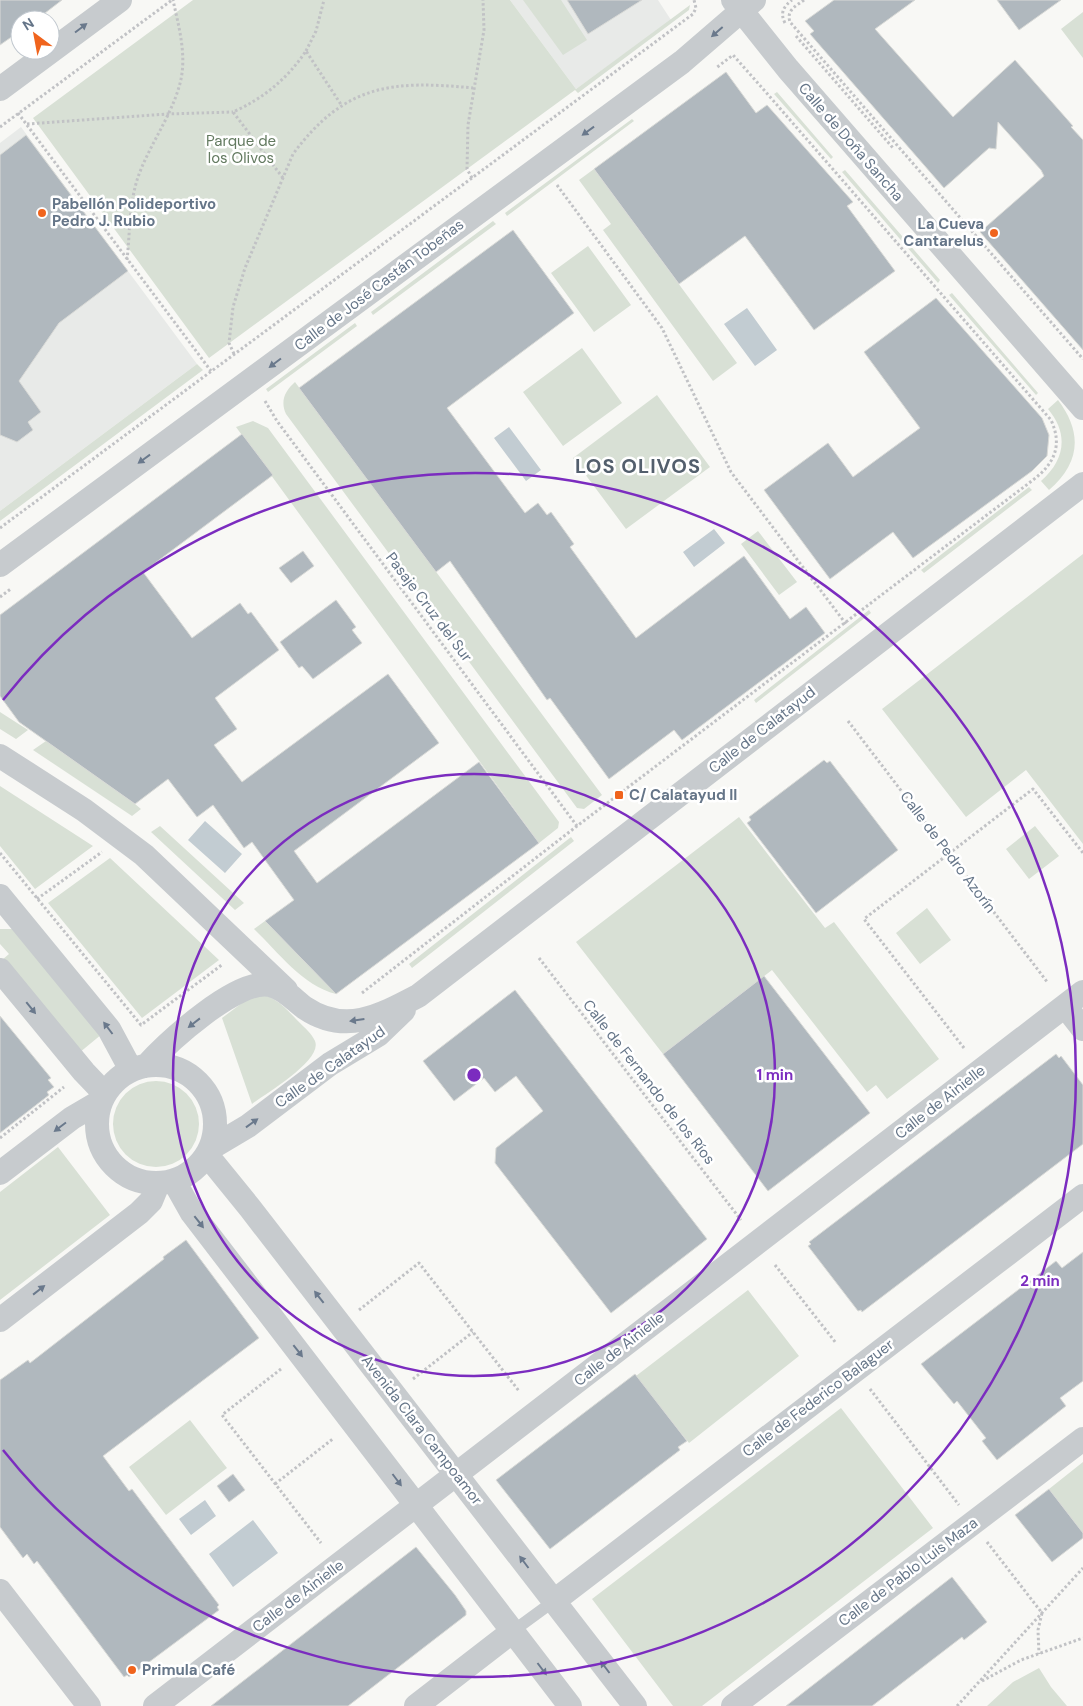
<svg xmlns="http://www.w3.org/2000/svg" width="1083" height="1706" viewBox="0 0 1083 1706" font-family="'DM Sans',sans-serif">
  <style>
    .built { fill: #e8eae8 }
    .green { fill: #d8e0d5 }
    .water { fill: #c2ccd2 }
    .building { fill: #b0b8be; stroke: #d9dad7 }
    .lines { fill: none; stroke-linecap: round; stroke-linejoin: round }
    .path { stroke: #c1c2c5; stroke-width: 3; stroke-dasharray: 2.5 2.5; stroke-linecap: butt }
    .lane { stroke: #c7cbce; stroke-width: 12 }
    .street { stroke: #c7cbce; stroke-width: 24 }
    .oneway { fill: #6a798c }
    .ring { fill: none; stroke: #7b2cbf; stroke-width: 2.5 }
    .poi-dot { fill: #f0641d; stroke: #fff; stroke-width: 2 }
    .labels { text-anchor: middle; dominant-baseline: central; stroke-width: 5; stroke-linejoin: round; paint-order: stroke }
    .park-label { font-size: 15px; fill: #637a60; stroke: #fff }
    .street-label { font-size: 15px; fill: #657588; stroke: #fff }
    .poi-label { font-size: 15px; font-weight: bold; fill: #657588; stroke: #fff; text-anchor: start }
    .district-label { font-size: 20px; font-weight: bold; letter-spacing: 1px; fill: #535f6d; stroke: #fff }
    .centre { fill: #7b2cbf; stroke: #fff; stroke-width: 2.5 }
    .ring-label { font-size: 15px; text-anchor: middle; font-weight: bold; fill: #7b2cbf; stroke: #fff; stroke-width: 5; stroke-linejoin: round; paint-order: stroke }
  </style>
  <rect width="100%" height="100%" fill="#f8f8f5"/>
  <path class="built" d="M 510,0 L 658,0 L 671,20 L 576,89 Z
    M 21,127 L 197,364 L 0,511 L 0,143 Z"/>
  <path class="green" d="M 193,0 L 510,0 L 576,89 L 690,5 L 689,10 L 578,93 L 575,90 L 209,358 L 33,118 Z
    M 523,0 L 561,0 L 587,40 L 563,55 Z
    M 1083,12 L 1083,58 L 1061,29 Z
    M 777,92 L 833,157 L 831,159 L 774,94 Z
    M 632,119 L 634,121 L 507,216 L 505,213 Z
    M 594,169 L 737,363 L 713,381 L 603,230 L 611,224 L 579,180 Z
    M 845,170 L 940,280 L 938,283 L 842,172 Z
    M 493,221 L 496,224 L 373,315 L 371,312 Z
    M 588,246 L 631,305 L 594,332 L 551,273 Z
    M 952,293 L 1038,393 L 1036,395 L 949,295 Z
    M 355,323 L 357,326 L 268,392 L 266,389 Z
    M 582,348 L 622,403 L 563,446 L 523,392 Z
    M 197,364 L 203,370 L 0,521 L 0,511 Z
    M 295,382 L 602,795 L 584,809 L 577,808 L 286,414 C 280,401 285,391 295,382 Z
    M 657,395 L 710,467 L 626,529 L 573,458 Z
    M 1058,400 C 1083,433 1080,463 1049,490 L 1041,481 C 1065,460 1069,434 1048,409 Z
    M 253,421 L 268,428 L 559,822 L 558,828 L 539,843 L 236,427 Z
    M 1029,487 L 1032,490 L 924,573 L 921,570 Z
    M 758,531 L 797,582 L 779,595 L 741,544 Z
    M 1083,554 L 1083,844 L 1026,770 L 966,817 L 882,709 Z
    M 869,610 L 871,613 L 756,703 L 754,700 Z
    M 0,712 L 28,730 L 16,739 L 0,729 Z
    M 46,741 L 135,804 L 141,809 L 132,816 L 33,750 Z
    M 0,786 L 93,846 L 35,889 L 0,846 Z
    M 739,817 L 825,928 L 834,922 L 939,1059 L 887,1099 L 876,1085 L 867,1092 L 772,970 L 663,1054 L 576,942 Z
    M 160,826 L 244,903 L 235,910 L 151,832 Z
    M 1035,826 L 1059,856 L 1029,879 L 1006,849 Z
    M 571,837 L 574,841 L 412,968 L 409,964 Z
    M 110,858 L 219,960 L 142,1018 L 48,903 Z
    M 927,908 L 951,940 L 920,964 L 896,933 Z
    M 265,921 L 336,994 C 303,986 278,952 254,929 Z
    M 0,929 L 16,929 L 102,1034 L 79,1053 L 2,960 L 9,954 L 0,944 Z
    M 260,993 C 280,1000 286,1009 300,1023 C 305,1028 312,1034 315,1041 C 323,1060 266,1093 252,1104 L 222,1018 L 254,994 Z
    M113 1124a43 43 0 1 1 86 0a43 43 0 1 1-86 0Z
    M 58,1147 L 110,1215 L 0,1300 L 0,1192 Z
    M 748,1290 L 799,1356 L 689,1443 L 636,1376 Z
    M 841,1408 L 933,1528 L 702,1706 L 673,1706 L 592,1599 Z
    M 190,1420 L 227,1468 L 166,1515 L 129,1467 Z
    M 1083,1462 L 1083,1533 L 1049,1489 Z
    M 1039,1668 L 1051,1687 L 1067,1706 L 987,1706 L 1013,1682 Z"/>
  <path class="water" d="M 747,308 L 777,350 L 755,366 L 724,324 Z
    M 509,427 L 541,470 L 526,481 L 494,438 Z
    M 714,529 L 725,543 L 694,567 L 683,552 Z
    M 205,821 L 242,854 L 225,873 L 188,840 Z
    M 205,1500 L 216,1516 L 191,1535 L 179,1519 Z
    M 253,1520 L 278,1553 L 233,1587 L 209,1554 Z"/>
  <path class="building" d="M 0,0 L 62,0 L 36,20 L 20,20 L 20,31 L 0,45 Z
    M 567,0 L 642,0 L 588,34 Z
    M 834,0 L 915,0 L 875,29 L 953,117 L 1015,60 L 1073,126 L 1071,127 L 1083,140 L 1083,350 L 980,232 L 1044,176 L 1041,170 L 998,122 L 996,149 L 989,148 L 944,188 L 810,34 L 814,31 L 805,21 Z
    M 997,0 L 1061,0 L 1019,30 Z
    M 726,72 L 756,113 L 767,105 L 853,202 L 847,206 L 895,271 L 814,330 L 745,236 L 679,284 L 594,169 Z
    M 26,135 L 128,271 L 59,323 L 19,381 L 41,412 L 28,422 L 33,430 L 17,442 L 0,435 L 0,155 Z
    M 513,230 L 574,313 L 447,408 L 525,513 L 538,503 L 547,515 L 551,512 L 574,544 L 570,547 L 636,638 L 744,556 L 790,619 L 806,607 L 825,633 L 682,740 L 674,730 L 609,779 L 550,698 L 547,700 L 450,561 L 436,572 L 299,388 Z
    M 936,298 L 1042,418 L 1049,435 L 1047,456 L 1032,471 L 913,558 L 893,532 L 830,579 L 764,490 L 828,443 L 853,477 L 920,428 L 864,352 Z
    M 242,434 L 273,475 L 143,572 L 192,638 L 240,603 L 248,614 L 251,612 L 279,650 L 215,698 L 237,729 L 214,745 L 242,782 L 388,674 L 439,743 L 294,851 L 317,883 L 479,762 L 539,843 L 336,994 L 265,921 L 294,900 L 252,842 L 244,848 L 213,805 L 197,817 L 168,779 L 135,804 L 19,722 L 0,696 L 0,615 Z
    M 303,551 L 314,566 L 291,583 L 279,568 Z
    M 336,600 L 356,627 L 352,630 L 362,643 L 313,679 L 302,666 L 299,668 L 280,642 Z
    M 824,760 L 827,763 L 830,761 L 898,850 L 816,913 L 747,823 L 751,820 L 749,817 Z
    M 764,976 L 870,1113 L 768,1191 L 663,1054 Z
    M 515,990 L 707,1239 L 611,1313 L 495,1163 L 496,1148 L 543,1111 L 516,1076 L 495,1092 L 484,1078 L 454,1101 L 423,1061 Z
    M 0,1016 L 51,1078 L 48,1080 L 54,1087 L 47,1092 L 49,1095 L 0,1133 Z
    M 1056,1054 L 1059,1058 L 1061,1056 L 1083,1085 L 1083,1144 L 862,1312 L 861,1310 L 858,1311 L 808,1246 L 811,1244 L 809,1242 Z
    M 186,1240 L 259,1338 L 103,1456 L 129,1491 L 132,1489 L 219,1605 L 217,1607 L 219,1610 L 129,1677 L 127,1675 L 124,1677 L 37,1561 L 34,1564 L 27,1554 L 23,1558 L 0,1527 L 0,1380 L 28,1360 L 30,1363 L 164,1259 L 163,1257 Z
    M 1083,1252 L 1083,1381 L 1060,1398 L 1066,1406 L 997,1460 L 982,1441 L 986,1438 L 957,1401 L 954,1404 L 921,1364 L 1056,1261 L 1062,1268 Z
    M 635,1374 L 687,1441 L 678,1447 L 680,1450 L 550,1549 L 496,1480 Z
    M 233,1474 L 245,1490 L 229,1502 L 217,1486 Z
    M 1049,1489 L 1083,1533 L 1083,1538 L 1052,1562 L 1015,1515 Z
    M 416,1547 L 455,1595 L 466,1611 L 466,1615 L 348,1706 L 211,1706 Z
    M 952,1577 L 987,1622 L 964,1640 L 962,1637 L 872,1706 L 786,1706 Z"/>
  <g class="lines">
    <path class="path" d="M 804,0 C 796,6 786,10 790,22 L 1083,359
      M 785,23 C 780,13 783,7 792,0
      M 796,36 L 893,148
      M 306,51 L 316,31 L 324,0
      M 18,113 L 211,371
      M 27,124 L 167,114 L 233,112
      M 0,127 L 172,0
      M 283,178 L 233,112 C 264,98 287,79 306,51 L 342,106
      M 472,178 L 467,169 L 468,125 L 484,30 L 483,0
      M 557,185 L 662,328 L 731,472 L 846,624
      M 127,260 C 130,233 129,204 138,177 C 149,146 170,118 179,87 C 188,58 179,28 173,0
      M 234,354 L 229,343 L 233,307 L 245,268 L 293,154 C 345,84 392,80 473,88
      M 265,401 L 277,421 L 577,826
      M 0,528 L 693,14 L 696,8 L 694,0
      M 0,597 L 12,588
      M 848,721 L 1048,983
      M 0,853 L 141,1025 L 223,964
      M 37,899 L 102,852
      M 539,958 L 741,1220
      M 362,993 L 577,826 L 1033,480 C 1054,464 1063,446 1051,420 L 764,90 L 733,55 L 716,68
      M 964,1048 L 864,919 L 1033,789 L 1083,853
      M 0,1138 L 64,1087
      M 775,1265 L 836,1343
      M 359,1310 L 419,1263 L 519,1391
      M 281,1369 L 222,1415 L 321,1543
      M 413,1379 L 473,1332
      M 870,1389 L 959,1505
      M 275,1484 L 334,1438
      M 987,1542 L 1042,1613 L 1038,1630 L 1039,1654
      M 982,1681 L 1021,1660 L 1083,1638
      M 957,1706 L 1083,1568"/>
    <path class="lane" d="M 513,1631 L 554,1601"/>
    <path class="street" d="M 733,0 L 788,69 L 1083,408
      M 0,89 L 120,0
      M 0,565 L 682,62 L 754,0
      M 0,756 L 84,810 L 144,855 L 286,990
      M 0,896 L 109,1029 L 131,1070
      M 0,970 L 84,1072 L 105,1094
      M 1065,1006 L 1083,1029
      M97 1124a59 59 0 1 1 118 0a59 59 0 1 1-118 0Z
      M 146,1066 C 168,1042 237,978 270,985 C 284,988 294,1000 305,1008 C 345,1035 380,1016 418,996 L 1083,484
      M 211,1148 L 248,1126 L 330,1064 L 378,1035 L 404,1010
      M 207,1155 L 250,1208 L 635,1706
      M 0,1173 L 72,1118 L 101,1101
      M 174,1181 L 192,1213 L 570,1706
      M 0,1320 L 139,1213 L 151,1201 L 158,1184
      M 0,1591 L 89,1706
      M 554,1601 L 1083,1196
      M 155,1706 L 1083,992
      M 416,1706 L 513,1631
      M 733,1706 L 1083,1439"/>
  </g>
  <defs><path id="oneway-solid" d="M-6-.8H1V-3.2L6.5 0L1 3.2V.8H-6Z" transform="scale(1.25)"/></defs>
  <g class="oneway">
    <use href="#oneway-solid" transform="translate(81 28) rotate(-37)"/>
    <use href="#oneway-solid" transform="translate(717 32) rotate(139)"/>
    <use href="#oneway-solid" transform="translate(588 131) rotate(144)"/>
    <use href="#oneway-solid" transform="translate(275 363) rotate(143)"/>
    <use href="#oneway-solid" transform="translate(144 459) rotate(144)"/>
    <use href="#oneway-solid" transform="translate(31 1008) rotate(51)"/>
    <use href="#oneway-solid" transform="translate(357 1020) rotate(172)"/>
    <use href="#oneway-solid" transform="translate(194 1023) rotate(142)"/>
    <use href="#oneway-solid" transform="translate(108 1028) rotate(-127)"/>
    <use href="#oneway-solid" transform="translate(252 1123) rotate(-36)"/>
    <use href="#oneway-solid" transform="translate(60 1127) rotate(143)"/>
    <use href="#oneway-solid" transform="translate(199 1222) rotate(52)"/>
    <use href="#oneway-solid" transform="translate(39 1290) rotate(-38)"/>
    <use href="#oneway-solid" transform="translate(319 1297) rotate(-128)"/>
    <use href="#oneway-solid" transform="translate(298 1351) rotate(52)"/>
    <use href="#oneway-solid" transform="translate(397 1480) rotate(53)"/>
    <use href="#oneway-solid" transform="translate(524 1562) rotate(-127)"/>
    <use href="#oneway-solid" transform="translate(605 1667) rotate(-127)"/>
    <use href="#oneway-solid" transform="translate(542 1669) rotate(53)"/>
  </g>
  <g class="ring">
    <circle cx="474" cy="1075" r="301"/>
    <path d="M3 700A602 602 0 1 1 3 1450"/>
  </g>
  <g class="poi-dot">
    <circle cx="42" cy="213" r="5"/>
    <circle cx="994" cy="233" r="5"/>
    <rect x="614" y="790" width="10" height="10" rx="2.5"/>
    <circle cx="132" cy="1670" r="5"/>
  </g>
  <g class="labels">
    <g class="park-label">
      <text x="241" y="141">Parque de<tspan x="241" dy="17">los Olivos</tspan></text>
    </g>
    <g class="street-label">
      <text transform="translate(851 142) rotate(49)">Calle de Doña Sancha</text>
      <text transform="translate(379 285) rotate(-37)">Calle de José Castán Tobeñas</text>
      <text transform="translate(429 607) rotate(53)">Pasaje Cruz del Sur</text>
      <text transform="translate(762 730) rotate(-38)">Calle de Calatayud</text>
      <text transform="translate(948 852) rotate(53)">Calle de Pedro Azorín</text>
      <text transform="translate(330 1067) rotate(-35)">Calle de Calatayud</text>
      <text transform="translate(649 1082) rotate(52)">Calle de Fernando de los Ríos</text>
      <text transform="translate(940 1102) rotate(-38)">Calle de Ainielle</text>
      <text transform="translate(619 1349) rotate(-38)">Calle de Ainielle</text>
      <text transform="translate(818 1398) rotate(-37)">Calle de Federico Balaguer</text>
      <text transform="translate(422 1430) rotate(52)">Avenida Clara Campoamor</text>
      <text transform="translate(908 1572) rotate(-37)">Calle de Pablo Luis Maza</text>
      <text transform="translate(298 1596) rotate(-37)">Calle de Ainielle</text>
    </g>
    <g class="poi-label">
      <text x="52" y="204">Pabellón Polideportivo<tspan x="52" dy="17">Pedro J. Rubio</tspan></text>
      <text x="984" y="224" text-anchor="end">La Cueva<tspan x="984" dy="17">Cantarelus</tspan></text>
      <text x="629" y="795">C/ Calatayud II</text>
      <text x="142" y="1670">Primula Café</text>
    </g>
    <g class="district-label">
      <text x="638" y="466">LOS OLIVOS</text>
    </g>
  </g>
  <circle cx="474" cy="1075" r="8" class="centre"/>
  <g class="ring-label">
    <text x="775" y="1080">1 min</text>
    <text x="1040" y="1286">2 min</text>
  </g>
  <g transform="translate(35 35) rotate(328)"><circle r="24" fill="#ffffff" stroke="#c1c8cf"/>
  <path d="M0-4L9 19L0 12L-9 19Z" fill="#f0641d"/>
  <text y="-8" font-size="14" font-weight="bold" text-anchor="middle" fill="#657588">N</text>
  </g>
</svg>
